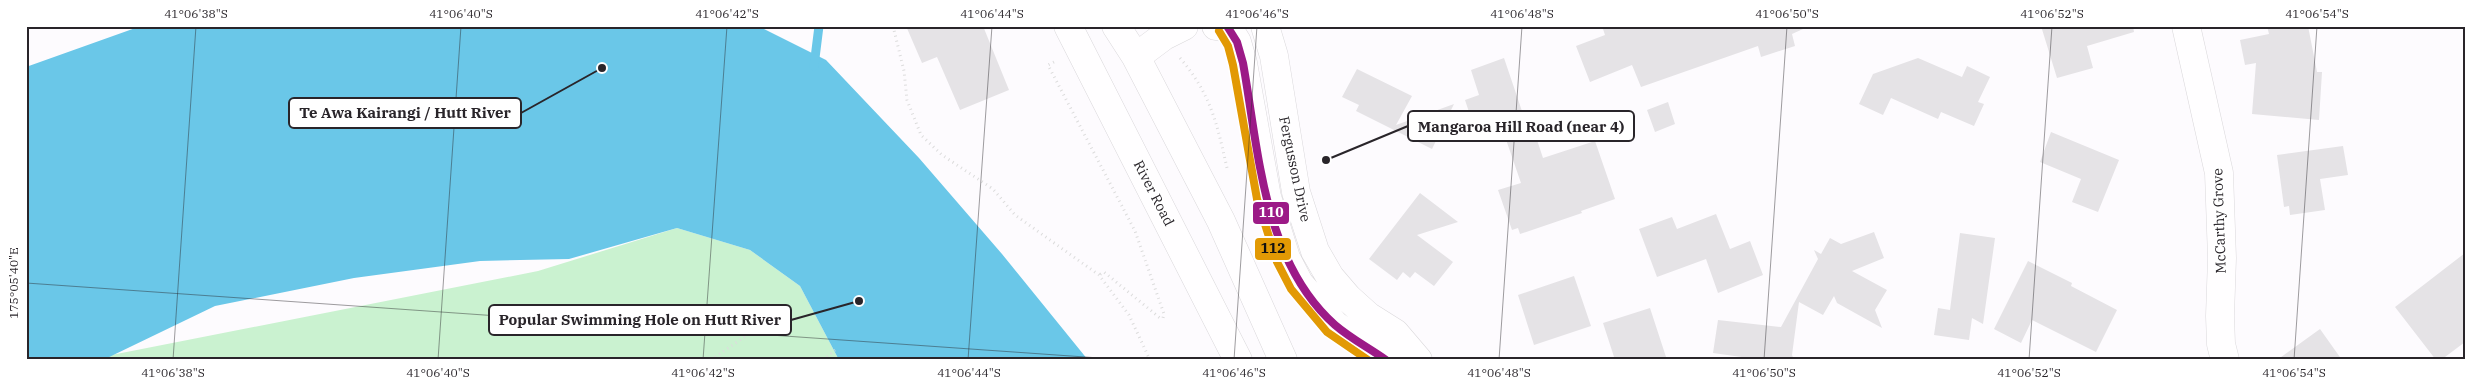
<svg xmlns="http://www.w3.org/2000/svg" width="2491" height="386" viewBox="0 0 2491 386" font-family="'IBM Plex Serif',serif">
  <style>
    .green { fill: #caf2d0 }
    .water { fill: #6ac7e8 }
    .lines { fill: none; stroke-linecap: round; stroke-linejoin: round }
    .stream { stroke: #6ac7e8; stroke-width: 9 }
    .building { fill: #e5e3e6 }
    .street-casing { stroke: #dad8db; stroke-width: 29 }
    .secondary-casing { stroke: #dad8db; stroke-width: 29 }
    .highway-casing { stroke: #dad8db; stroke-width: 29 }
    .path { stroke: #dcdcdc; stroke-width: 3; stroke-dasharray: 1 4; stroke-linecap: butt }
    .street { stroke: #fffeff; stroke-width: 28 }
    .secondary { stroke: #fffeff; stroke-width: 28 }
    .highway { stroke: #fffeff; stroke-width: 28 }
    .bus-1-casing { stroke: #fff; stroke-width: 11 }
    .bus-2-casing { stroke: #fff; stroke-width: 11 }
    .bus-1 { stroke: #9c1a87; stroke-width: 8 }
    .bus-2 { stroke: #e29904; stroke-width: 8 }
    .ticks { fill: none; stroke: #29252a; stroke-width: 1; stroke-opacity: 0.45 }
    .labels { text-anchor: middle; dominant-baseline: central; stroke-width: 4; stroke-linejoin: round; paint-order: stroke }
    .street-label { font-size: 14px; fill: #29252a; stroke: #fff }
    .leader { fill: none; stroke: #29252a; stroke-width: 2 }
    .callout-dot { fill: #29252a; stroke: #fff; stroke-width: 2 }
    .callout { fill: #fff; stroke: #29252a; stroke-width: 2 }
    .callout-label { font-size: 15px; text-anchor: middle; font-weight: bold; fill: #29252a }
    .line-badge { stroke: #fff; stroke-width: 2 }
    .badge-label { font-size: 14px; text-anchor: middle; font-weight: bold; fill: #fff }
    .pale-badge-label { font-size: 14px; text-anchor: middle; font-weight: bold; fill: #111 }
    .neatline { fill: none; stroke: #29252a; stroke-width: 2 }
    .ticks-label { font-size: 12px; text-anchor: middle; fill: #29252a }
  </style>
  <rect width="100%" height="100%" fill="#fdfbfe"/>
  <path class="green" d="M 677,228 L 750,250 L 800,286 L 839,360 L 86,360 L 538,271 Z"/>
  <path class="water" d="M 141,26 L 758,26 L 826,60 L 919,158 L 1002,254 L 1088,360 L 839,360 L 800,286 L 750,250 L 677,228 L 569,259 L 480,261 L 354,278 L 215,306 L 103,360 L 26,360 L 26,67 Z"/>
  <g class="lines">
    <path class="stream" d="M 814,66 L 819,26"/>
  </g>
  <path class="building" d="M 906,26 L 983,26 L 1009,90 L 960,110 L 937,57 L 922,63 Z
    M 1602,26 L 1803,26 L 1803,29 L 1792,34 L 1795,46 L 1761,57 L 1758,46 L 1641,87 L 1632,65 L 1590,82 L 1576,46 L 1605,35 Z
    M 2041,26 L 2133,26 L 2134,32 L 2087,46 L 2093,68 L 2057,78 Z
    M 2267,26 L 2308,26 L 2317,72 L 2322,72 L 2319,120 L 2252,114 L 2256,63 L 2245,65 L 2240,40 L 2269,34 Z
    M 1504,58 L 1525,120 L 1530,119 L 1543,158 L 1595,141 L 1615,199 L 1581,211 L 1582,213 L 1520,234 L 1518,228 L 1512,230 L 1498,190 L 1521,183 L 1502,128 L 1498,130 L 1495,121 L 1489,122 L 1486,116 L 1472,121 L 1465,100 L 1479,95 L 1471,70 Z
    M 1918,58 L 1962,77 L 1967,66 L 1990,77 L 1978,102 L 1984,104 L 1974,126 L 1941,112 L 1938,119 L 1891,98 L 1883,115 L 1859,104 L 1873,74 Z
    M 1357,69 L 1412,96 L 1396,125 L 1454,104 L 1432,149 L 1356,111 L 1359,105 L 1342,97 Z
    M 1668,102 L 1675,124 L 1655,132 L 1647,110 Z
    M 2051,132 L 2119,160 L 2098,212 L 2072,202 L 2081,179 L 2040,162 Z
    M 2343,146 L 2348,175 L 2320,179 L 2325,210 L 2290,215 L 2289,206 L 2284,207 L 2277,155 Z
    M 1420,193 L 1458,222 L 1417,235 L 1453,262 L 1434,286 L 1415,272 L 1410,278 L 1403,272 L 1397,280 L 1369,259 Z
    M 1716,214 L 1730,249 L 1750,241 L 1763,275 L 1718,293 L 1706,259 L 1657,277 L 1639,229 L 1672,217 L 1677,229 Z
    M 1874,232 L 1884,258 L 1852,271 L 1887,290 L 1875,310 L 1882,328 L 1837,303 L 1834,296 L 1823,315 L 1799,302 L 1792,355 L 1794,360 L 1763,360 L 1713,353 L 1718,320 L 1781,327 L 1818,259 L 1814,250 L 1821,254 L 1830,238 L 1841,244 Z
    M 1960,233 L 1995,238 L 1983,324 L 1972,318 L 1969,340 L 1934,335 L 1938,308 L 1950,310 Z
    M 2465,253 L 2465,342 L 2441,360 L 2436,360 L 2395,307 Z
    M 2028,261 L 2072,283 L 2071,286 L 2117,310 L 2096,352 L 2032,320 L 2021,343 L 1994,329 Z
    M 1574,276 L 1591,326 L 1534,345 L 1518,295 Z
    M 1650,308 L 1667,360 L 1615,360 L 1603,323 Z
    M 2320,329 L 2342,360 L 2277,360 Z"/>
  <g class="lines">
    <g class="street-casing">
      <path id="street" d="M 2186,26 L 2219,173 L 2222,258 L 2220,316 L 2221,344 L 2225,360"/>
    </g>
    <g class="secondary-casing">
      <path id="secondary" d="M 1227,26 L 1237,42 L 1243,63 L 1267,197 L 1286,258 L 1299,283 L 1335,325 L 1386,360
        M 1265,26 L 1274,56 L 1296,192 L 1315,251 L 1330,277 L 1348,298 L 1368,316 L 1395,333 L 1418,360"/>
    </g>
    <g class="highway-casing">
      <path id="highway" d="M 1068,26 L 1238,360
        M 1116,26 L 1136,57 L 1221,221 L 1283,360
        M 1216,26 L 1228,28
        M 1136,57 L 1164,36 L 1184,26"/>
    </g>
    <path class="path" d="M 893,26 L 904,71 L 907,100 L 921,135 L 942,155 L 993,189 L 1015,215 L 1099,275 L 1129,315 L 1150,360
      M 1180,58 C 1211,94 1217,124 1227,168
      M 1054,62 L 1048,65 L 1135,231 L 1164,314 L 1163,318 L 1160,318 L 1104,272 L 1099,275
      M 711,360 L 750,333
      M 823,360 L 835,350"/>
    <use href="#street" class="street"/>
    <use href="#secondary" class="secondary"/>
    <use href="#highway" class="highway"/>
    <g class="bus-1-casing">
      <path id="bus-1" d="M 1227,26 L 1237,42 L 1243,63 C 1259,152 1263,261 1335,325 C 1350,338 1369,348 1386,360"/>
    </g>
    <g class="bus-2-casing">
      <path id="bus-2" d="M 1219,31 L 1228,46 L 1233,65 L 1257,199 L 1277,262 L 1291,289 L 1327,332 L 1368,360"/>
    </g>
    <use href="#bus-1" class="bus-1"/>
    <use href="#bus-2" class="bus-2"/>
  </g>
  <path class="ticks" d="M 26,283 L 1128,360M 173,360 L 196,26M 438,360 L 461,26M 703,360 L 727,26M 968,360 L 992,26M 1234,360 L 1257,26M 1499,360 L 1522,26M 1764,360 L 1787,26M 2029,360 L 2052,26M 2294,360 L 2317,26"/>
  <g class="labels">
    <g class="street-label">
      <text transform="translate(1295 169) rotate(78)">Fergusson Drive</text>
      <text transform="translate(1154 193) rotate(63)">River Road</text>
      <text transform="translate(2219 221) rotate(-92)">McCarthy Grove</text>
    </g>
  </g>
  <path class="leader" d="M602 68L521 113M1326 160L1408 126M859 301L791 320"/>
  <g class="callout-dot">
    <circle cx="602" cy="68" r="5"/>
    <circle cx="1326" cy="160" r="5"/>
    <circle cx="859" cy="301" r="5"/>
  </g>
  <g class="callout">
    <rect x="289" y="98" width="232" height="30" rx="5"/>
    <rect x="1408" y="111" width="226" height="30" rx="5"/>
    <rect x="489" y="305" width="302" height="30" rx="5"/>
  </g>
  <g class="callout-label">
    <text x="405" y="118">Te Awa Kairangi / Hutt River</text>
    <text x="1521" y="132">Mangaroa Hill Road (near 4)</text>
    <text x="640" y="325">Popular Swimming Hole on Hutt River</text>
  </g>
  <g class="line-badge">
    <rect x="1252" y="201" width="38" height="24" rx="5" fill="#9c1a87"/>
    <rect x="1254" y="237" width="38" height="24" rx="5" fill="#e29904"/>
  </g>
  <g class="badge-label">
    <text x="1271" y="217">110</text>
  </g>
  <g class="pale-badge-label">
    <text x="1273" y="253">112</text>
  </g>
  <rect width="2491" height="386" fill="none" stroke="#ffffff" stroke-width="55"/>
  <rect x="28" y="28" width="2436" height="330" class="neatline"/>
  <g class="ticks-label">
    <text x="196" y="18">41°06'38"S</text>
    <text x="461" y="18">41°06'40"S</text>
    <text x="727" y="18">41°06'42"S</text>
    <text x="992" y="18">41°06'44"S</text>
    <text x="1257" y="18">41°06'46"S</text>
    <text x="1522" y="18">41°06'48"S</text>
    <text x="1787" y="18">41°06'50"S</text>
    <text x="2052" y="18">41°06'52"S</text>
    <text x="2317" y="18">41°06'54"S</text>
    <text transform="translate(14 283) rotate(-90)" y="4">175°05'40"E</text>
    <text x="173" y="377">41°06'38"S</text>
    <text x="438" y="377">41°06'40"S</text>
    <text x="703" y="377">41°06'42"S</text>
    <text x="969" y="377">41°06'44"S</text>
    <text x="1234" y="377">41°06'46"S</text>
    <text x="1499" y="377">41°06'48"S</text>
    <text x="1764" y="377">41°06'50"S</text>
    <text x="2029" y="377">41°06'52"S</text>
    <text x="2294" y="377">41°06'54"S</text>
  </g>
</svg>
